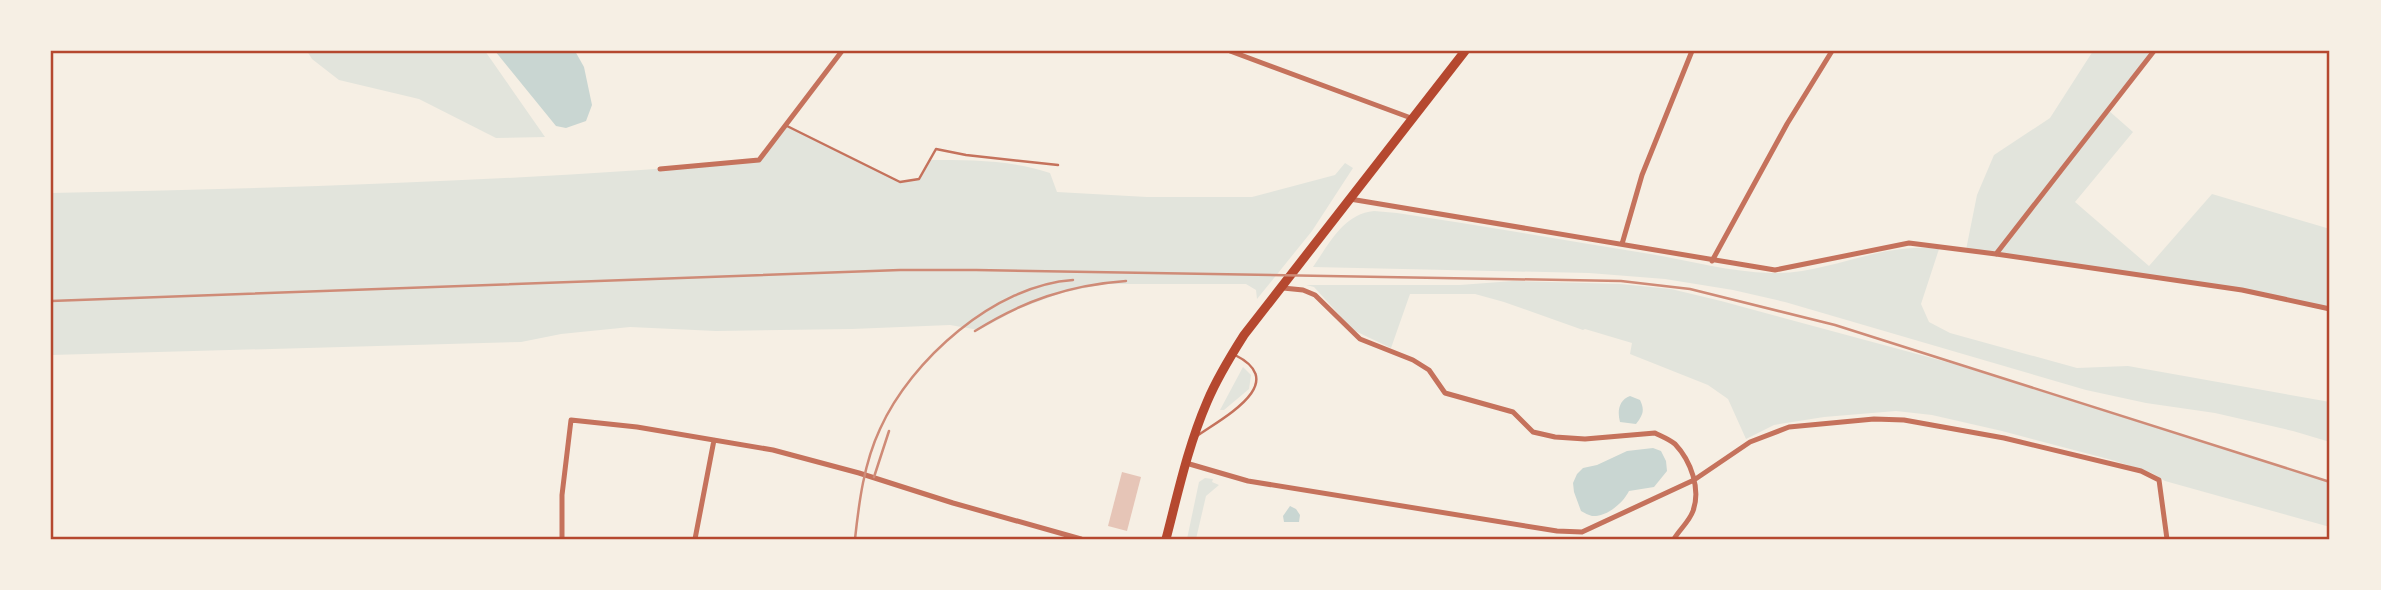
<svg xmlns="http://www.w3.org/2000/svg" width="2381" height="590" viewBox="0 0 2381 590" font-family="Rubik,sans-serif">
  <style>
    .green { fill: #e2e4dc }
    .water { fill: #c9d6d2 }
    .building { fill: #e6c5b7 }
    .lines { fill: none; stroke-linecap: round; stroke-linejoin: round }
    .service { stroke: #c5725c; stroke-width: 2.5 }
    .minor { stroke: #c5725c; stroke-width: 5 }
    .trunk { stroke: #b5482f; stroke-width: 9 }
    .rail { stroke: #cf8b77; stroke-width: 2.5 }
    .neatline { fill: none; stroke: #b5482f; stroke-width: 2.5 }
  </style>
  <rect width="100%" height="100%" fill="#f6efe4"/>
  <path class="green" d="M 307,51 L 485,51 L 545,137 L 496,138 L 419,99 L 339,80 L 312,59 Z
    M 2093,51 L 2154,51 L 2108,110 L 2133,132 L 2075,202 L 2149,266 L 2212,194 L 2330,229 L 2330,309 L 2242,290 L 1966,250 L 1977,195 L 1994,155 L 2050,118 Z
    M 787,126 L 900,182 L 919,179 L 929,160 C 970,160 1012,160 1050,173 L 1057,192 L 1147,197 L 1252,197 L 1335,175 L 1345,163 L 1353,168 L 1312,231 L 1257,299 L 1256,290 L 1246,284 L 1104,284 L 1061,293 L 1018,309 L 979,330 L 950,325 L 852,329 L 716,331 L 630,327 L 561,334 L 521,342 L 51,355 L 51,193 C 287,188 524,181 759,161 Z
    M 1374,211 L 1397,213 C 1482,226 1566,240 1650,254 C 1691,261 1730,272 1771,273 C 1828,275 1881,241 1939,249 L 1921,304 L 1929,322 L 1950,333 L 2077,368 L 2128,366 L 2330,402 L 2330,442 L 2293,431 L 2215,413 L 2146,403 L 2086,390 L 1785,302 L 1733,290 L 1665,279 L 1589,273 L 1313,267 C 1329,244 1343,214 1374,211 Z
    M 1513,281 L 1620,284 L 1671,289 L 1721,301 L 1954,364 L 2330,482 L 2330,527 L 2165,481 L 2152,473 L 2112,460 L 2002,431 L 1932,415 L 1896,411 L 1824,417 L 1774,425 L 1746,439 L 1728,399 L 1708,385 L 1630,354 L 1632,343 L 1585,329 L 1583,330 L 1504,302 L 1475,294 L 1410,294 L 1391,348 L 1353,330 L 1314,287 L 1306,285 L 1460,285 Z
    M 1243,367 L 1251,375 L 1249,389 L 1224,410 L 1220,410 Z
    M 1205,478 L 1213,479 L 1212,482 L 1219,485 L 1206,496 L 1196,539 L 1187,539 L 1199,482 Z"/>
  <path class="water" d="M 495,51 L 575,51 L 584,67 L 592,105 L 586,121 L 566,128 L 556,126 Z
    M 1630,396 L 1640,400 C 1645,410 1643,415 1636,424 L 1620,422 C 1617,411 1619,400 1630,396 Z
    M 1653,448 L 1661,451 L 1666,461 L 1667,471 L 1654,487 L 1629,491 C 1623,503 1607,517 1592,516 C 1588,515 1585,513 1581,511 L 1574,492 L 1573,483 L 1577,474 L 1583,468 L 1597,465 L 1627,451 Z
    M 1290,506 L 1296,509 L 1300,515 L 1299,522 L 1284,522 L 1283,516 Z"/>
  <path class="building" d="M 1122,472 L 1141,477 L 1127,531 L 1108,526 Z"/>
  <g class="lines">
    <path class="service" d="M 787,126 L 900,182 L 919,179 L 936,149 L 966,155 L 1058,165
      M 1197,436 C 1222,418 1291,383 1235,355"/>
    <path class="minor" d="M 1230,51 L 1411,118
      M 660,169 L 759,160 L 842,51
      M 1350,199 L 1775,270 L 1909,243 L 1996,254 L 2242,290 L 2330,309
      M 1622,244 L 1642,175 L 1692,51
      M 1996,254 L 2154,51
      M 1712,261 L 1787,124 L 1832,51
      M 1283,288 L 1303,290 L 1315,295 L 1360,339 L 1413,360 L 1429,370 L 1445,393 L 1513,412 L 1533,432 L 1555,437 L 1585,439 L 1655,433 C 1661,436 1669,439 1675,444 C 1691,461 1701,489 1693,511 C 1689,522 1679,530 1674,539
      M 1186,463 L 1248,481 L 1557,531 L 1582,532 L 1694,480 L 1750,442 L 1789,427 L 1874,419 L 1904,420 L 2004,438 L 2141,471 L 2159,480 L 2167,539
      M 562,539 L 562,495 L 571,420 L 637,427 L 773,450 L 859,473 L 953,503 L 1081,539
      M 695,539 L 714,440"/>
    <path class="trunk" d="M 1166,539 C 1178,493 1188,446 1207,402 C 1217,378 1230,357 1244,335 L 1465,51"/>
    <path class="rail" d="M 51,301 L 900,270 L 976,270 L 1621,281 L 1690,289 L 1835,325 L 2330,482
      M 975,331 C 1023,301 1069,285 1126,281
      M 874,477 L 889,431
      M 855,539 C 859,502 864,463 880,429 C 911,360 995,285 1073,280"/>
  </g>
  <rect width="2381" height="590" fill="none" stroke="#f6efe4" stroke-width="105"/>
  <rect x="52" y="52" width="2276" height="486" class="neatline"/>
</svg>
